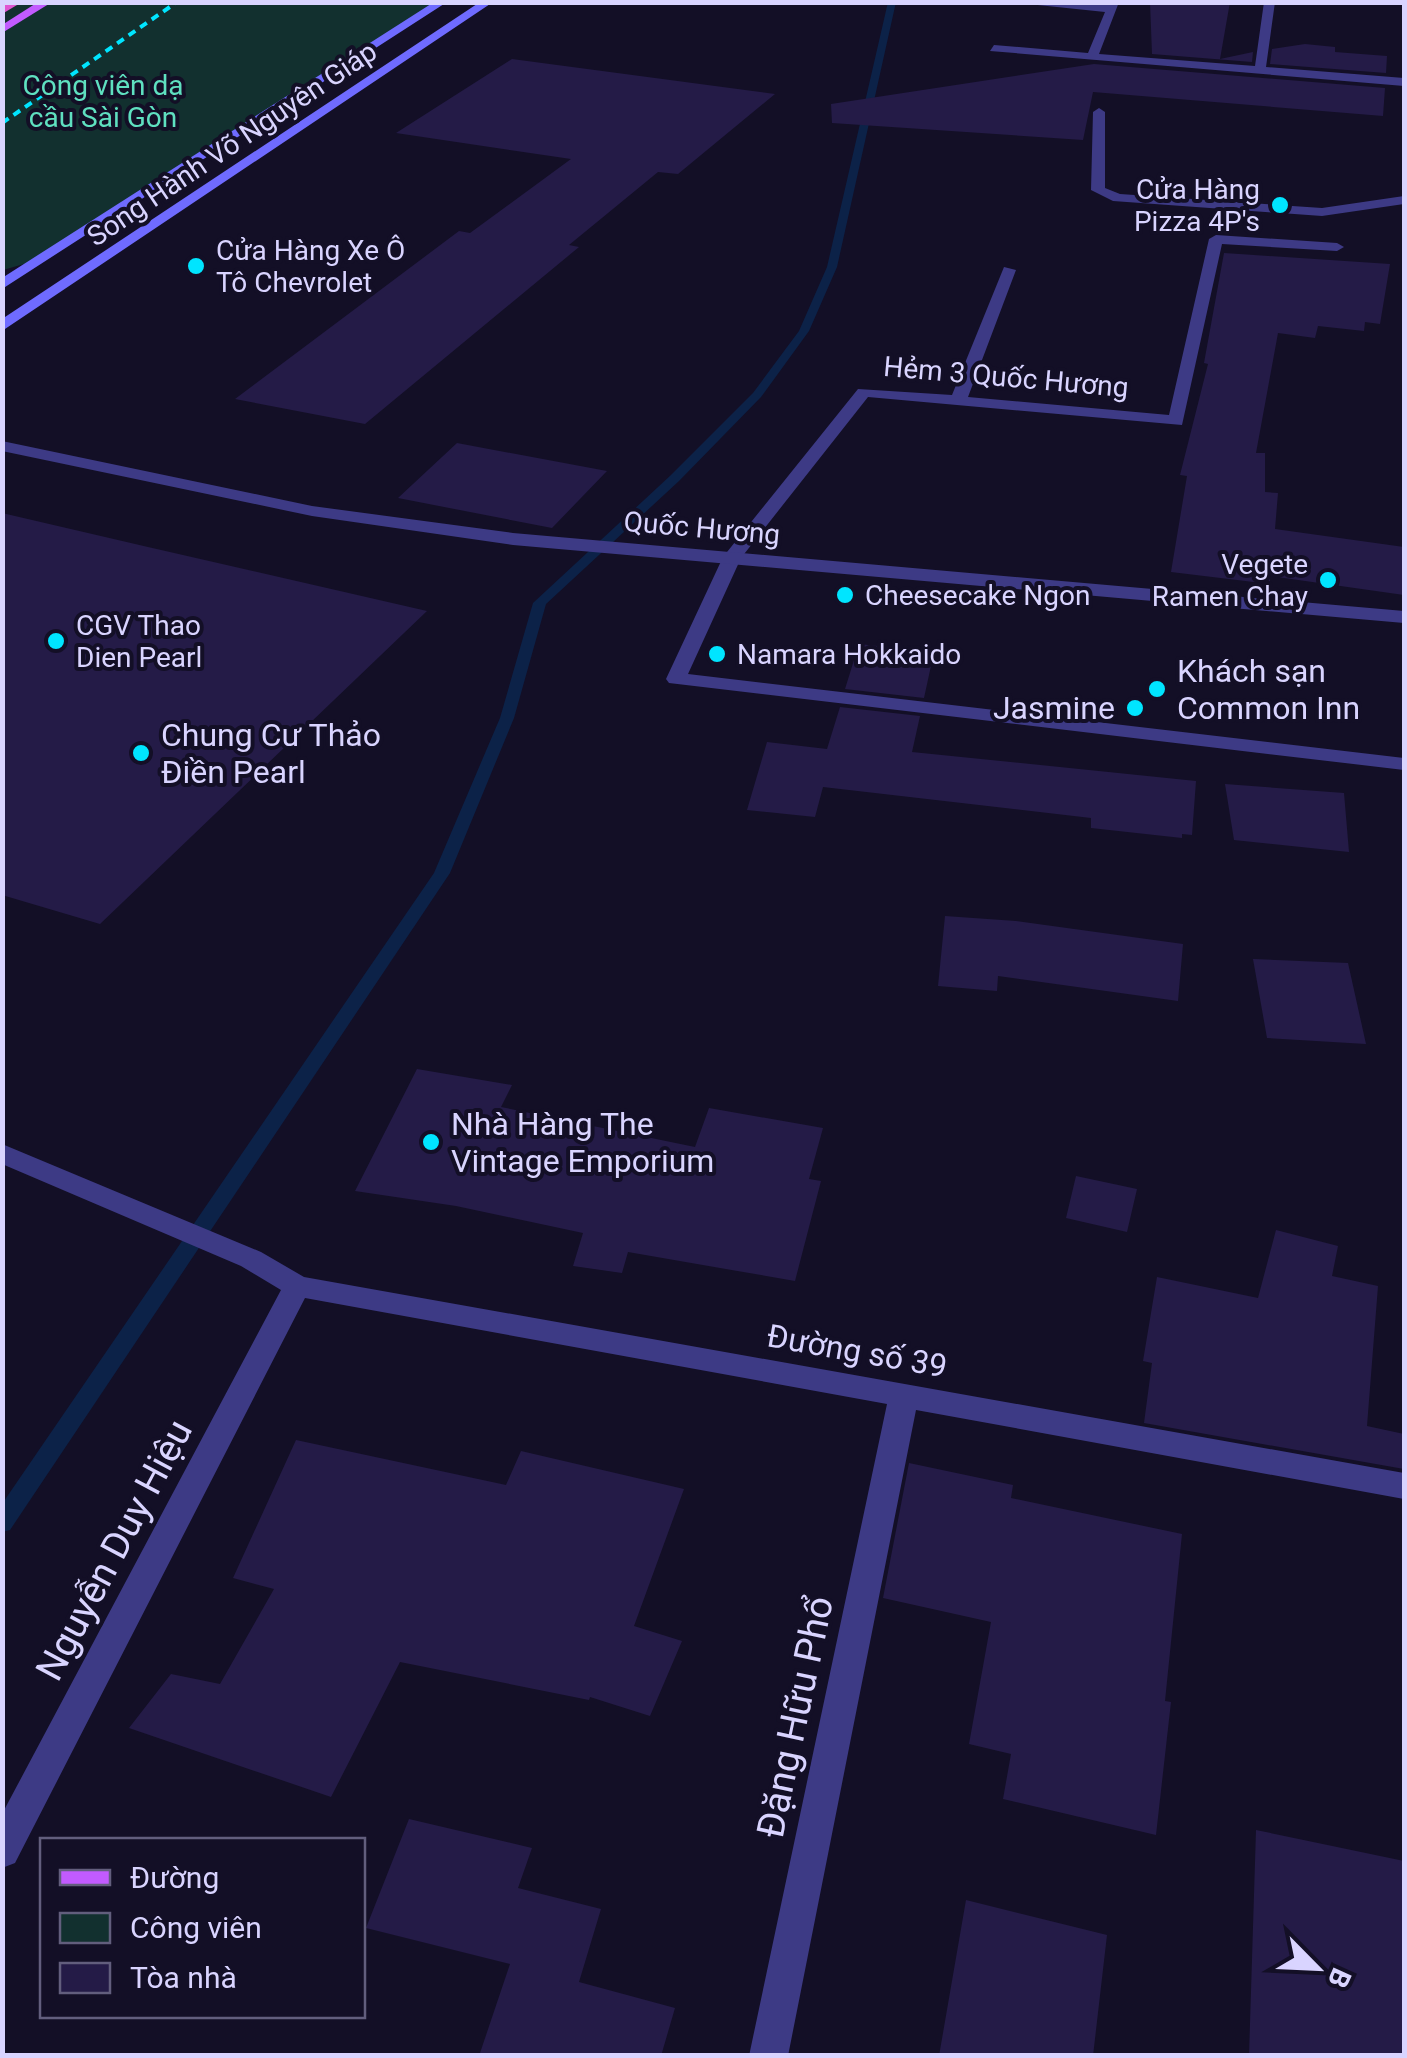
<svg xmlns="http://www.w3.org/2000/svg" width="1407" height="2058" viewBox="0 0 1407 2058" font-family="Roboto,sans-serif">
  <style>
    .green { fill: #12302f }
    .lines { fill: none; stroke-linecap: round; stroke-linejoin: round }
    .stream { fill: #0c2248; fill-rule: evenodd }
    .building { fill: #241b47 }
    .minor { fill: #3d3a85; fill-rule: evenodd }
    .tertiary { fill: #3d3a85; fill-rule: evenodd }
    .secondary { fill: #6f6bff; fill-rule: evenodd }
    .primary { fill: #c25bff; fill-rule: evenodd }
    .trunk { fill: #e055d1; fill-rule: evenodd }
    .rail { stroke: #00e5ff; stroke-width: 4; stroke-dasharray: 8 6; stroke-linecap: butt }
    .poi-dot { fill: #00e5ff; stroke: #130f26; stroke-width: 4 }
    .labels { text-anchor: middle; dominant-baseline: central; stroke-width: 8; stroke-linejoin: round; paint-order: stroke }
    .far-park-label { font-size: 28px; fill: #5fe0c0; stroke: #130f26 }
    .far-street-label { font-size: 28px; fill: #d9d4ff; stroke: #130f26 }
    .far-poi-label { font-size: 28px; fill: #d9d4ff; stroke: #130f26; text-anchor: start }
    .poi-label { font-size: 32px; fill: #d9d4ff; stroke: #130f26; text-anchor: start }
    .street-label { font-size: 32px; fill: #d9d4ff; stroke: #130f26 }
    .near-street-label { font-size: 38px; fill: #d9d4ff; stroke: #130f26 }
  </style>
  <rect width="100%" height="100%" fill="#130f26"/>
  <path class="green" d="M 3,3 L 439,3 L 31,262 L 3,270 Z"/>
  <g class="lines">
    <path class="stream" d="M 888,2 L 896,2 L 837,267 L 809,331 L 761,397 L 679,481 L 546,604 L 514,718 L 450,873 L 10,1530 L 2,1532 L 2,1504 L 434,873 L 500,718 L 533,603 L 671,475 L 753,393 L 799,331 L 827,267 Z"/>
  </g>
  <path class="building" d="M 1150,2 L 1230,2 L 1220,59 L 1253,52 L 1252,62 L 1152,54 Z
    M 1305,44 L 1335,47 L 1335,52 L 1387,56 L 1386,73 L 1270,64 L 1272,49 Z
    M 512,59 L 775,94 L 678,174 L 658,172 L 569,245 L 579,247 L 365,424 L 235,399 L 459,231 L 470,233 L 571,159 L 396,133 Z
    M 1094,64 L 1385,88 L 1383,116 L 1093,92 L 1083,140 L 832,123 L 831,104 Z
    M 1224,253 L 1390,264 L 1380,324 L 1365,322 L 1364,331 L 1318,326 L 1315,338 L 1278,333 L 1256,453 L 1265,453 L 1265,492 L 1278,493 L 1275,529 L 1404,547 L 1404,595 L 1270,576 L 1270,584 L 1171,572 L 1187,476 L 1180,475 L 1208,364 L 1204,363 Z
    M 457,443 L 607,471 L 552,528 L 398,498 Z
    M 2,513 L 148,547 L 427,611 L 100,924 L 2,895 Z
    M 859,644 L 934,652 L 924,698 L 845,689 Z
    M 840,707 L 920,716 L 912,752 L 1196,781 L 1192,835 L 1182,834 L 1182,838 L 1091,828 L 1091,818 L 823,787 L 815,817 L 747,810 L 767,742 L 827,749 Z
    M 1225,784 L 1344,793 L 1349,852 L 1234,840 Z
    M 945,916 L 1016,921 L 1183,944 L 1178,1001 L 998,976 L 997,991 L 938,986 Z
    M 1253,959 L 1348,963 L 1366,1044 L 1267,1038 Z
    M 417,1069 L 512,1085 L 501,1107 L 695,1147 L 709,1108 L 823,1128 L 809,1179 L 821,1181 L 795,1281 L 628,1252 L 622,1273 L 573,1266 L 583,1233 L 456,1206 L 355,1191 Z
    M 1076,1176 L 1137,1189 L 1127,1232 L 1066,1218 Z
    M 1276,1230 L 1338,1246 L 1332,1276 L 1378,1286 L 1367,1426 L 1404,1434 L 1404,1469 L 1144,1423 L 1152,1363 L 1143,1361 L 1157,1277 L 1258,1298 Z
    M 296,1440 L 506,1485 L 521,1451 L 684,1489 L 634,1626 L 682,1641 L 650,1716 L 590,1697 L 589,1700 L 400,1662 L 331,1797 L 129,1728 L 171,1674 L 220,1684 L 274,1589 L 233,1578 Z
    M 909,1463 L 1013,1485 L 1011,1498 L 1182,1534 L 1165,1701 L 1171,1702 L 1156,1835 L 1003,1799 L 1011,1754 L 969,1744 L 991,1622 L 883,1598 Z
    M 409,1819 L 532,1848 L 518,1888 L 601,1909 L 579,1982 L 675,2008 L 661,2056 L 479,2056 L 510,1964 L 366,1928 Z
    M 1256,1830 L 1404,1861 L 1404,2056 L 1249,2056 Z
    M 966,1900 L 1107,1935 L 1093,2056 L 939,2056 Z"/>
  <g class="lines">
    <path class="minor" d="M 1010,2 L 1119,2 L 1099,54 L 1255,66 L 1264,2 L 1275,2 L 1266,67 L 1404,78 L 1404,86 L 990,51 L 994,45 L 1088,53 L 1105,12 Z
      M 1099,108 L 1105,112 L 1105,188 L 1120,194 L 1322,208 L 1404,196 L 1404,204 L 1322,216 L 1113,201 L 1091,190 L 1093,112 Z
      M 1216,235 L 1337,243 L 1344,247 L 1337,251 L 1222,244 L 1182,425 L 868,397 L 741,558 L 688,674 L 1404,758 L 1404,770 L 669,683 L 666,679 L 723,557 L 858,389 L 952,395 L 1004,267 L 1016,270 L 968,397 L 1169,415 L 1209,239 Z
      M 2,1144 L 261,1252 L 304,1277 L 1404,1473 L 1404,1499 L 916,1410 L 788,2056 L 749,2056 L 887,1404 L 305,1298 L 15,1863 L 2,1868 L 2,1814 L 281,1290 L 241,1266 L 2,1164 Z"/>
    <path class="tertiary" d="M 2,441 L 312,506 L 513,533 L 1404,611 L 1404,623 L 513,545 L 312,516 L 2,451 Z"/>
    <path class="secondary" d="M 434,2 L 447,2 L 2,289 L 2,278 Z
      M 480,2 L 493,2 L 2,331 L 2,319 Z"/>
    <path class="primary" d="M 38,2 L 52,2 L 2,33 L 2,25 Z"/>
    <path class="trunk" d="M 6,2 L 22,2 L 2,14 Z"/>
    <path class="rail" d="M 2,123 L 177,2"/>
  </g>
  <g class="poi-dot">
    <circle cx="1280" cy="205" r="10"/>
    <circle cx="196" cy="266" r="10"/>
    <circle cx="1328" cy="580" r="10"/>
    <circle cx="845" cy="595" r="10"/>
    <circle cx="56" cy="641" r="10"/>
    <circle cx="717" cy="654" r="10"/>
    <circle cx="1157" cy="689" r="10"/>
    <circle cx="1135" cy="708" r="10"/>
    <circle cx="141" cy="753" r="10"/>
    <circle cx="431" cy="1142" r="10"/>
  </g>
  <g class="labels">
    <g class="far-park-label">
      <text x="103" y="85">Công viên dạ<tspan x="103" dy="32">cầu Sài Gòn</tspan></text>
    </g>
    <g class="far-street-label">
      <text transform="translate(232 144) rotate(-34)">Song Hành Võ Nguyên Giáp</text>
      <text transform="translate(1006 377) rotate(5)">Hẻm 3 Quốc Hương</text>
      <text transform="translate(702 528) rotate(5)">Quốc Hương</text>
    </g>
    <g class="far-poi-label">
      <text x="1260" y="189" text-anchor="end">Cửa Hàng<tspan x="1260" dy="32">Pizza 4P's</tspan></text>
      <text x="216" y="250">Cửa Hàng Xe Ô<tspan x="216" dy="32">Tô Chevrolet</tspan></text>
      <text x="1308" y="564" text-anchor="end">Vegete<tspan x="1308" dy="32">Ramen Chay</tspan></text>
      <text x="865" y="595">Cheesecake Ngon</text>
      <text x="76" y="625">CGV Thao<tspan x="76" dy="32">Dien Pearl</tspan></text>
      <text x="737" y="654">Namara Hokkaido</text>
    </g>
    <g class="poi-label">
      <text x="1177" y="671">Khách sạn<tspan x="1177" dy="37">Common Inn</tspan></text>
      <text x="1115" y="708" text-anchor="end">Jasmine</text>
      <text x="161" y="735">Chung Cư Thảo<tspan x="161" dy="37">Điền Pearl</tspan></text>
      <text x="451" y="1124">Nhà Hàng The<tspan x="451" dy="37">Vintage Emporium</tspan></text>
    </g>
    <g class="street-label">
      <text transform="translate(857 1351) rotate(10)">Đường số 39</text>
    </g>
    <g class="near-street-label">
      <text transform="translate(114 1550) rotate(-62)">Nguyễn Duy Hiệu</text>
      <text transform="translate(795 1717) rotate(-78)">Đặng Hữu Phổ</text>
    </g>
  </g>
  <rect width="1407" height="2058" fill="none" stroke="#d9d4ff" stroke-width="10"/>
  <rect x="40" y="1838" width="325" height="180" fill="#130f26" stroke="#625e7d" stroke-width="2.5"/>
  <rect x="60" y="1870" width="50" height="15" fill="#c25bff" stroke="#625e7d" stroke-width="2.5"/>
  <text x="130" y="1888" font-size="30" fill="#d9d4ff">Đường</text>
  <rect x="60" y="1913" width="50" height="30" fill="#12302f" stroke="#625e7d" stroke-width="2.5"/>
  <text x="130" y="1938" font-size="30" fill="#d9d4ff">Công viên</text>
  <rect x="60" y="1963" width="50" height="30" fill="#241b47" stroke="#625e7d" stroke-width="2.5"/>
  <text x="130" y="1988" font-size="30" fill="#d9d4ff">Tòa nhà</text>
  <g transform="translate(1317 1968) rotate(114)" stroke="#130f26" stroke-width="8" paint-order="stroke">
  <path d="M0-8L18 38L0 25L-18 38Z" fill="#d9d4ff"/>
  <text y="-15" font-size="28" font-weight="bold" text-anchor="middle" fill="#d9d4ff">B</text>
  </g>
</svg>
